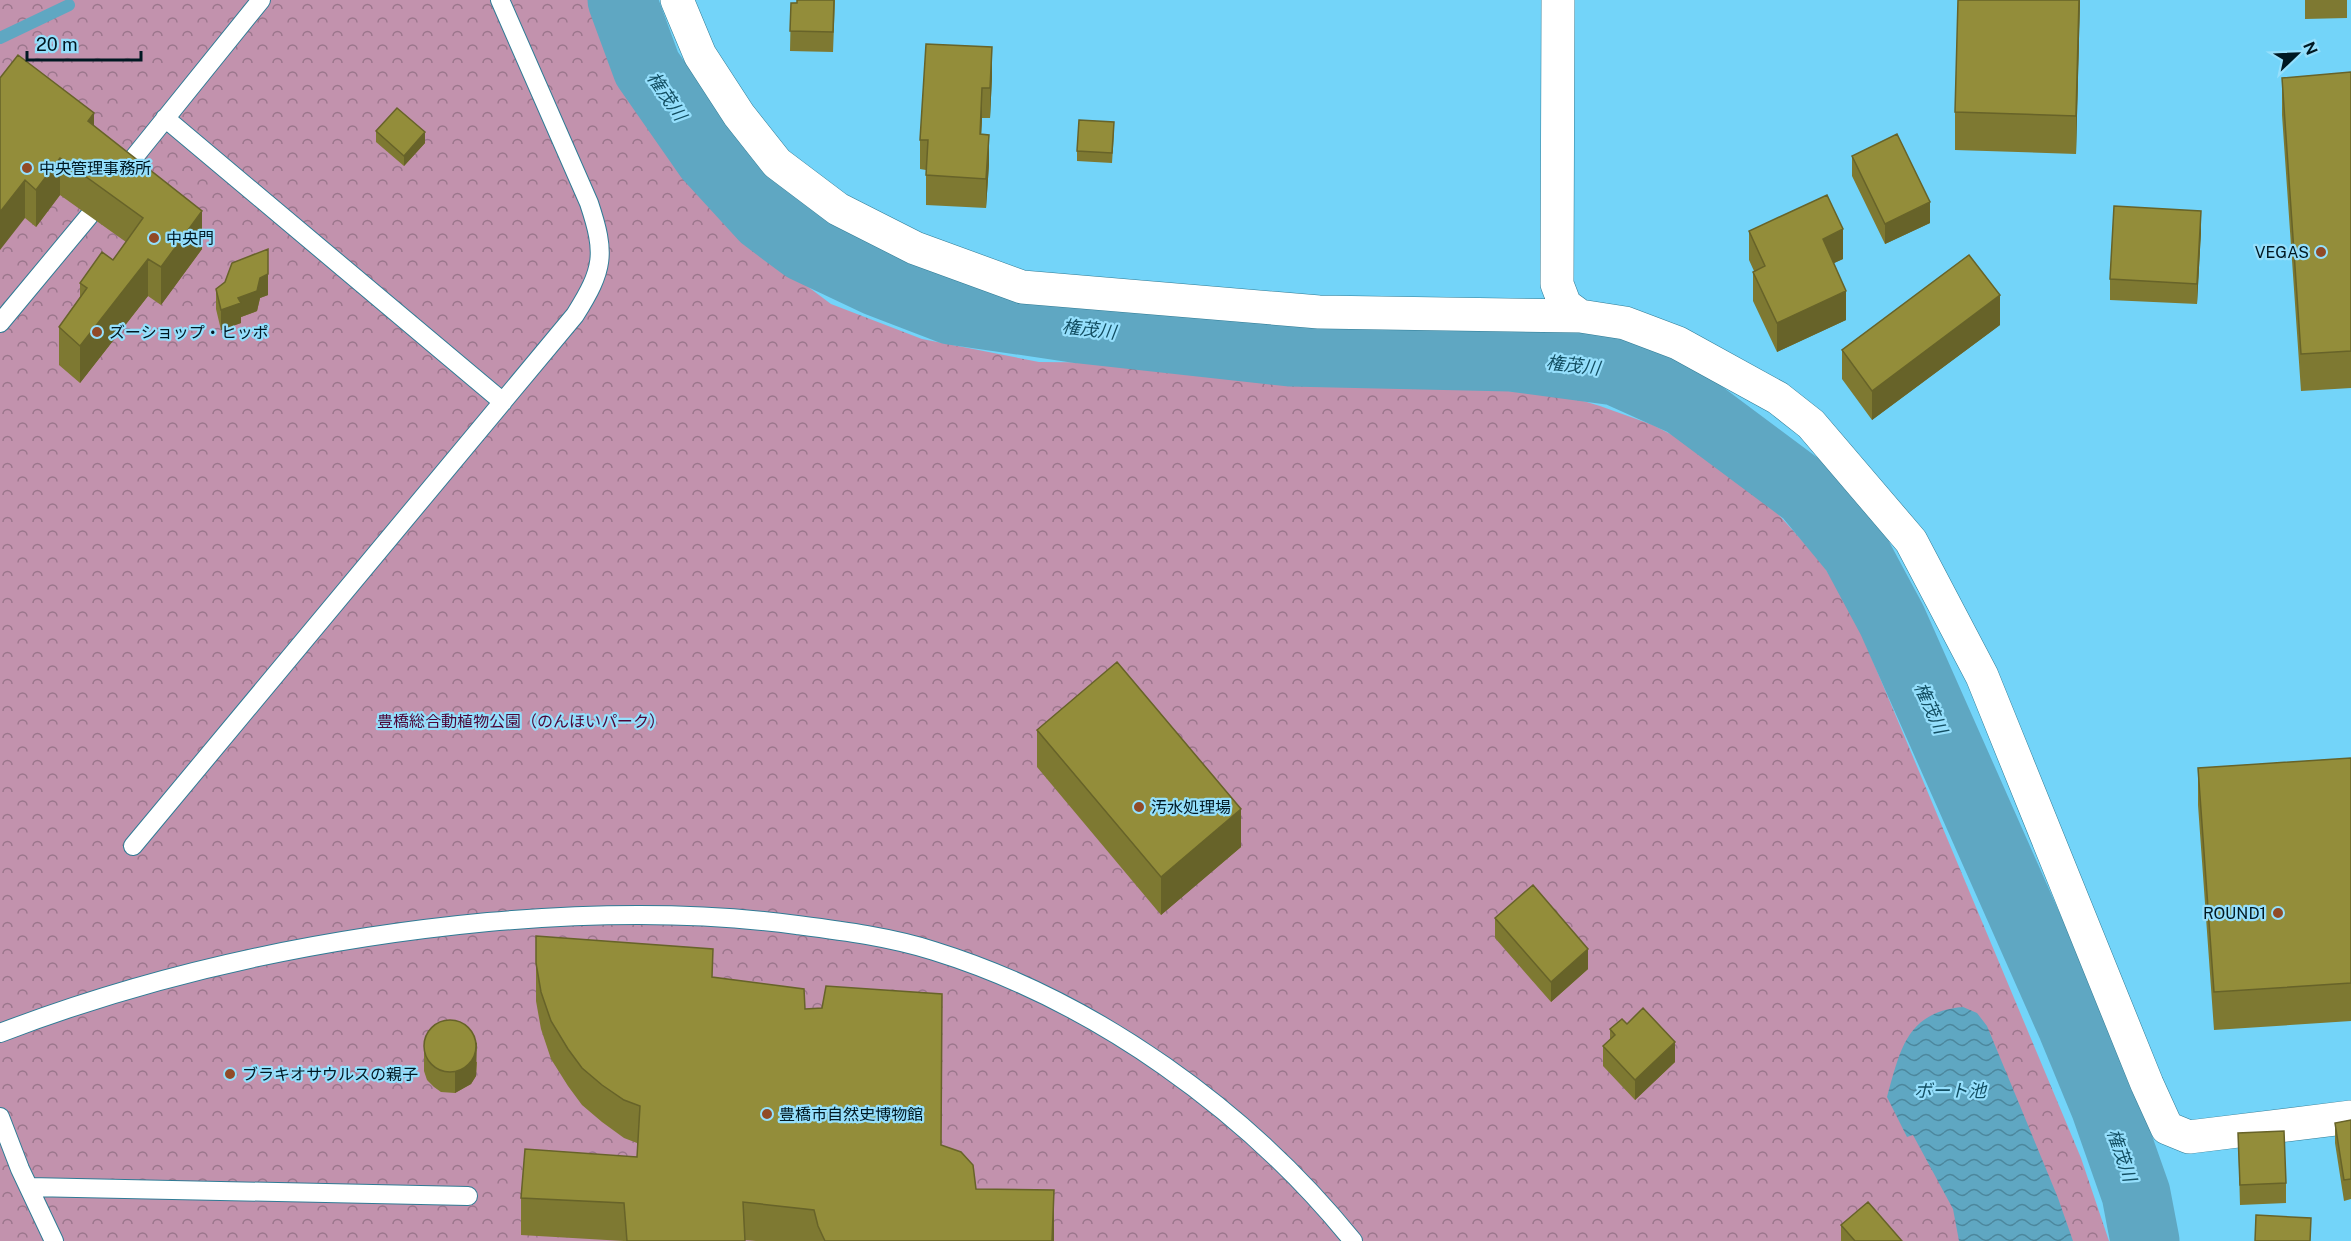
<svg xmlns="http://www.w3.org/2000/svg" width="2351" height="1241" viewBox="0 0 2351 1241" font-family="'Public Sans','Noto Sans JP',sans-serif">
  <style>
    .park { fill: url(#park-crowns) }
    .water { fill: url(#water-waves) }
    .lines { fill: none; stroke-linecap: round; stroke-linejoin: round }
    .stream { stroke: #5fa7c2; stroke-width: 12 }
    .river { stroke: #5fa7c2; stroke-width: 69 }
    .lane-casing { stroke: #2f7b95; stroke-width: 20 }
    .street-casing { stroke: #2f7b95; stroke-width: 34 }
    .lane { stroke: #fff; stroke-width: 18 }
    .street { stroke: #fff; stroke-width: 33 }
    .wall { fill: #7e7932 }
    .shaded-wall { fill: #676329 }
    .building { fill: #938d3a; stroke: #676329; stroke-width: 1.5 }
    .poi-dot { fill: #914a27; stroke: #95dffc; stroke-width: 2 }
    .labels { text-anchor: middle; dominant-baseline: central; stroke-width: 4.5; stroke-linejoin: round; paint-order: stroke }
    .poi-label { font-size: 16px; fill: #001822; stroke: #95dffc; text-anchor: start }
    .park-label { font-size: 16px; fill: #4c0536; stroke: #95dffc }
    .water-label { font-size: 18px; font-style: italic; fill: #124e62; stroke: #95dffc }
  </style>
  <defs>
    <pattern id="park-crowns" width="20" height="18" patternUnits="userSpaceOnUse" patternTransform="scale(1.5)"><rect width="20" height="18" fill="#c292ad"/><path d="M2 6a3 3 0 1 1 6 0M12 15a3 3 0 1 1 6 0" fill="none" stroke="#9b768c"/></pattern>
    <pattern id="water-waves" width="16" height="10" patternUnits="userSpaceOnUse" patternTransform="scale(1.5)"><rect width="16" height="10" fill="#5fa7c2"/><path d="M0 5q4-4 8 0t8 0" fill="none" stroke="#4c879d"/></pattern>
  </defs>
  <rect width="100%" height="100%" fill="#73d4f9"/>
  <path class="park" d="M 0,0 L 593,0 L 627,87 L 672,152 L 771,259 L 831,304 L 922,339 L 1039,362 L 1261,364 L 1573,398 L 1600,406 L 1653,425 L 1678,438 L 1748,485 L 1769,504 L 1807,546 L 1825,568 L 1854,616 L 2081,1158 L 2109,1241 L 0,1241 Z"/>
  <path class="water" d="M 1963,1007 L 1977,1013 L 1987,1026 L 2058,1198 L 2073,1241 L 1959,1241 L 1953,1209 L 1913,1135 L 1907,1137 L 1887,1097 C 1900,1051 1906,1012 1963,1007 Z"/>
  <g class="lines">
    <path class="stream" d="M 0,38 L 69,5"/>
    <path class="river" d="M 622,0 L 647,68 L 709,157 L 764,217 L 804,247 L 878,282 L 951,310 L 1081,329 L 1290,352 L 1511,357 L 1616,371 L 1685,402 L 1807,493 L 1855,551 L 1892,620 L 2072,1026 L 2105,1106 L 2136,1194 L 2145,1241"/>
    <g class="lane-casing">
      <path id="lane" d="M 165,118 L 503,402
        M 119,176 L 261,0
        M 0,323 L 89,216
        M 133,846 L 575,315 C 604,269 606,254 589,203 L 500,0
        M 0,1033 C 156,973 321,938 488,922 C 591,913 694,911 797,925 C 843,931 890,937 934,951 C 1095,1001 1248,1111 1353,1241
        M 0,1117 L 20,1169 L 54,1241
        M 29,1187 L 468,1196"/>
    </g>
    <g class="street-casing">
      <path id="street" d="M 677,0 L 700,55 L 739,115 L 777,163 L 838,209 L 915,248 L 1022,287 L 1319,312 L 1580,316
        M 1558,0 L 1557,284 L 1565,305 L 1580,316 L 1625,323 L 1678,343 L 1778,398 L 1811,424 L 1911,541 L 1982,676 L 2147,1084 L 2167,1128 L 2189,1137 L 2351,1117"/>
    </g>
    <use href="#lane" class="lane"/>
    <use href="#street" class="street"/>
  </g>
  <path class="wall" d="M 835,0 L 833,52 L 790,51 L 791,3 Z
    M 2080,0 L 2076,154 L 1955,150 L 1955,112 Z
    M 2305,0 L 2347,0 L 2347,18 L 2305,19 Z
    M 2351,72 L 2351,388 L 2301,391 L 2282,115 L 2282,78 Z
    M 992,77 L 990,118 L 982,118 L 981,134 L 989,164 L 986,208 L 926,205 L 926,170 L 920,169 L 920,140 Z
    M 0,78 L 94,126 L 202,249 L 161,305 L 148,296 L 80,383 L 59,365 L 59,327 L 80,297 L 80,283 L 113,260 L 126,242 L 60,195 L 36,227 L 25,218 Z
    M 376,131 L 425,143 L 404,166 L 376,142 Z
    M 1114,132 L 1112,163 L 1077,161 L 1077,151 Z
    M 1852,156 L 1930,223 L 1885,244 L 1852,176 Z
    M 1749,231 L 1843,259 L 1834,263 L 1846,320 L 1777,352 L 1753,301 L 1753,272 L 1754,271 L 1749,260 Z
    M 2201,231 L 2197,304 L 2110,300 L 2110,279 Z
    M 216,289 L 268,295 L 260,298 L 257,311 L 241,317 L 241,323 L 221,330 L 216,309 Z
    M 2000,325 L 1872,420 L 1842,379 L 1842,350 Z
    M 1037,730 L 1241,847 L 1161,915 L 1037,767 Z
    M 2351,758 L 2351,1021 L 2214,1030 L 2198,805 L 2198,768 Z
    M 1495,918 L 1588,969 L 1551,1002 L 1495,938 Z
    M 536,936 L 713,978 L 805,1009 L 941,1145 L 976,1189 L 1054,1228 L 1054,1241 L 756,1241 L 745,1240 L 745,1241 L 624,1241 L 521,1235 L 521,1198 L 637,1157 L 637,1143 L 624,1138 L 602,1122 L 582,1105 L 568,1086 L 551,1059 L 541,1029 L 536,1001 Z
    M 1627,1024 L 1675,1062 L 1635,1100 L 1603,1066 L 1603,1046 L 1610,1039 L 1610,1029 Z
    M 424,1051 L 477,1062 L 476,1076 L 471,1084 L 455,1093 L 441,1092 L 434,1087 L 427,1080 L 424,1071 Z
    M 2351,1120 L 2351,1199 L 2344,1201 L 2335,1143 L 2335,1123 Z
    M 2238,1133 L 2286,1183 L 2286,1203 L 2240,1205 Z
    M 1841,1225 L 1902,1241 L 1841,1241 Z"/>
  <path class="shaded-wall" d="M 2079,0 L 2080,0 L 2076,154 L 2076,116 Z
    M 992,47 L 992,77 L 990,118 L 990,88 Z
    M 982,88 L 982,118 L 980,164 L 980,134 Z
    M 94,113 L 94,151 L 88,121 Z
    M 425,132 L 425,143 L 404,166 L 404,156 Z
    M 989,135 L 989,164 L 986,208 L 986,179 Z
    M 60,158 L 60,195 L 36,227 L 36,190 Z
    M 25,180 L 25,218 L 0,250 L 0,212 Z
    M 1930,202 L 1930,223 L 1885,244 L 1885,224 Z
    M 202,211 L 202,249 L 161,305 L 161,267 Z
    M 2201,211 L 2201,231 L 2197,304 L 2197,284 Z
    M 1843,229 L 1843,259 L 1823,268 L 1823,239 Z
    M 268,249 L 268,295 L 260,298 L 257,311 L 241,317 L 241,323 L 221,330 L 221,310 L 238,298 Z
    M 148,259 L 148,296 L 80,383 L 80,346 Z
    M 1846,291 L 1846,320 L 1777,352 L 1777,323 Z
    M 2000,295 L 2000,325 L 1872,420 L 1872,391 Z
    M 1241,809 L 1241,847 L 1161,915 L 1161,877 Z
    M 1588,949 L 1588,969 L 1551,1002 L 1551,982 Z
    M 477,1042 L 476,1076 L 471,1084 L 455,1093 L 455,1072 Z
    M 1675,1042 L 1675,1062 L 1635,1100 L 1635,1080 Z
    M 1054,1190 L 1054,1241 L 1052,1241 Z"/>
  <path class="building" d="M 797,0 L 834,0 L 833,32 L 790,31 L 791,3 L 797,3 Z
    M 1958,0 L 2079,0 L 2076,116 L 1955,112 Z
    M 926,44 L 992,47 L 990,88 L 982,88 L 980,134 L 989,135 L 986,179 L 926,175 L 928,140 L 920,140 Z
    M 18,55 L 94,113 L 88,121 L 202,211 L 161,267 L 148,259 L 80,346 L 59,327 L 87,288 L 80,283 L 102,252 L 113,260 L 143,218 L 60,158 L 36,190 L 25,180 L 0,212 L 0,78 Z
    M 2351,72 L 2351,351 L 2301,354 L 2282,78 Z
    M 397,108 L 425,132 L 404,156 L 376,131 Z
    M 1079,120 L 1114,122 L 1112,153 L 1077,151 Z
    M 1897,134 L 1930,202 L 1885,224 L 1852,156 Z
    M 1827,195 L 1843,229 L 1823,239 L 1846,291 L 1777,323 L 1753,272 L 1765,266 L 1749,231 Z
    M 2114,206 L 2201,211 L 2197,284 L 2110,279 Z
    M 268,249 L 268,274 L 260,278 L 257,291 L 238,298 L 241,303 L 221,310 L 216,289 L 225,282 L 232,263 Z
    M 1969,255 L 2000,295 L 1872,391 L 1842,350 Z
    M 1117,662 L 1241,809 L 1161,877 L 1037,730 Z
    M 2351,758 L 2351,983 L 2214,992 L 2198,768 Z
    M 1533,885 L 1588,949 L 1551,982 L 1495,918 Z
    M 536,936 L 713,949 L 712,977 L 804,989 L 805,1009 L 822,1008 L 826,986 L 942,994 L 941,1145 L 961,1152 L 973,1165 L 976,1189 L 1054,1190 L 1052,1241 L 825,1241 L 818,1226 L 814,1210 L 743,1202 L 745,1241 L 627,1241 L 624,1203 L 521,1198 L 525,1149 L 637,1157 L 640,1106 L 624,1100 L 602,1085 L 582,1068 L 568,1049 L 551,1021 L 541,992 L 536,963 Z
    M 1643,1008 L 1675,1042 L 1635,1080 L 1603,1046 L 1615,1035 L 1610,1029 L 1622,1019 L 1627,1024 Z
    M424 1046a26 26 0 1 1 52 0a26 26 0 1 1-52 0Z
    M 2351,1120 L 2351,1179 L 2344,1180 L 2335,1123 Z
    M 2284,1131 L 2286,1183 L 2240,1185 L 2238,1133 Z
    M 1868,1202 L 1902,1241 L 1855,1241 L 1841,1225 Z
    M 2256,1215 L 2311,1218 L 2310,1241 L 2255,1241 Z"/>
  <g class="poi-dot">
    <circle cx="27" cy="168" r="6"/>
    <circle cx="154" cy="238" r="6"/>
    <circle cx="2321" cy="252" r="6"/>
    <circle cx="97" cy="332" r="6"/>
    <circle cx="1139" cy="807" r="6"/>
    <circle cx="2278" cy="913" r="6"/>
    <circle cx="230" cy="1074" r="6"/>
    <circle cx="767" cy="1114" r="6"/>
  </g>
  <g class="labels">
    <g class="poi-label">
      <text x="39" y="168">中央管理事務所</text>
      <text x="166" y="238">中央門</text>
      <text x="2309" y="252" text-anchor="end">VEGAS</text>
      <text x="109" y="332">ズーショップ・ヒッポ</text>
      <text x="1151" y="807">汚水処理場</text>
      <text x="2266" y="913" text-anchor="end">ROUND1</text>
      <text x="242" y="1074">ブラキオサウルスの親子</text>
      <text x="779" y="1114">豊橋市自然史博物館</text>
    </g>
    <g class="park-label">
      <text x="521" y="721">豊橋総合動植物公園（のんほいパーク）</text>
    </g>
    <g class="water-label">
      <text transform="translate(667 96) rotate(56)">権茂川</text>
      <text transform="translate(1089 329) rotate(7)">権茂川</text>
      <text transform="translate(1573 365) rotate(7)">権茂川</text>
      <text transform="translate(1931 708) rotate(66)">権茂川</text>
      <text x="1950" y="1090">ボート池</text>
      <text transform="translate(2122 1155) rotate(71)">権茂川</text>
    </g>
  </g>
  <g transform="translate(2297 54) rotate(67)" stroke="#95dffc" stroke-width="4.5" paint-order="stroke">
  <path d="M0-4.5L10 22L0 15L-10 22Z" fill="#001822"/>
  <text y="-9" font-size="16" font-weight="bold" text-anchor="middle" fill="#001822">N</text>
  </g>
  <path d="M27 51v9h114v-9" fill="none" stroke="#001822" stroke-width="3"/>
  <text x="36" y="51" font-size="18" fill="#001822" stroke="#95dffc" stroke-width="4.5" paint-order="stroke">20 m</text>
</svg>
